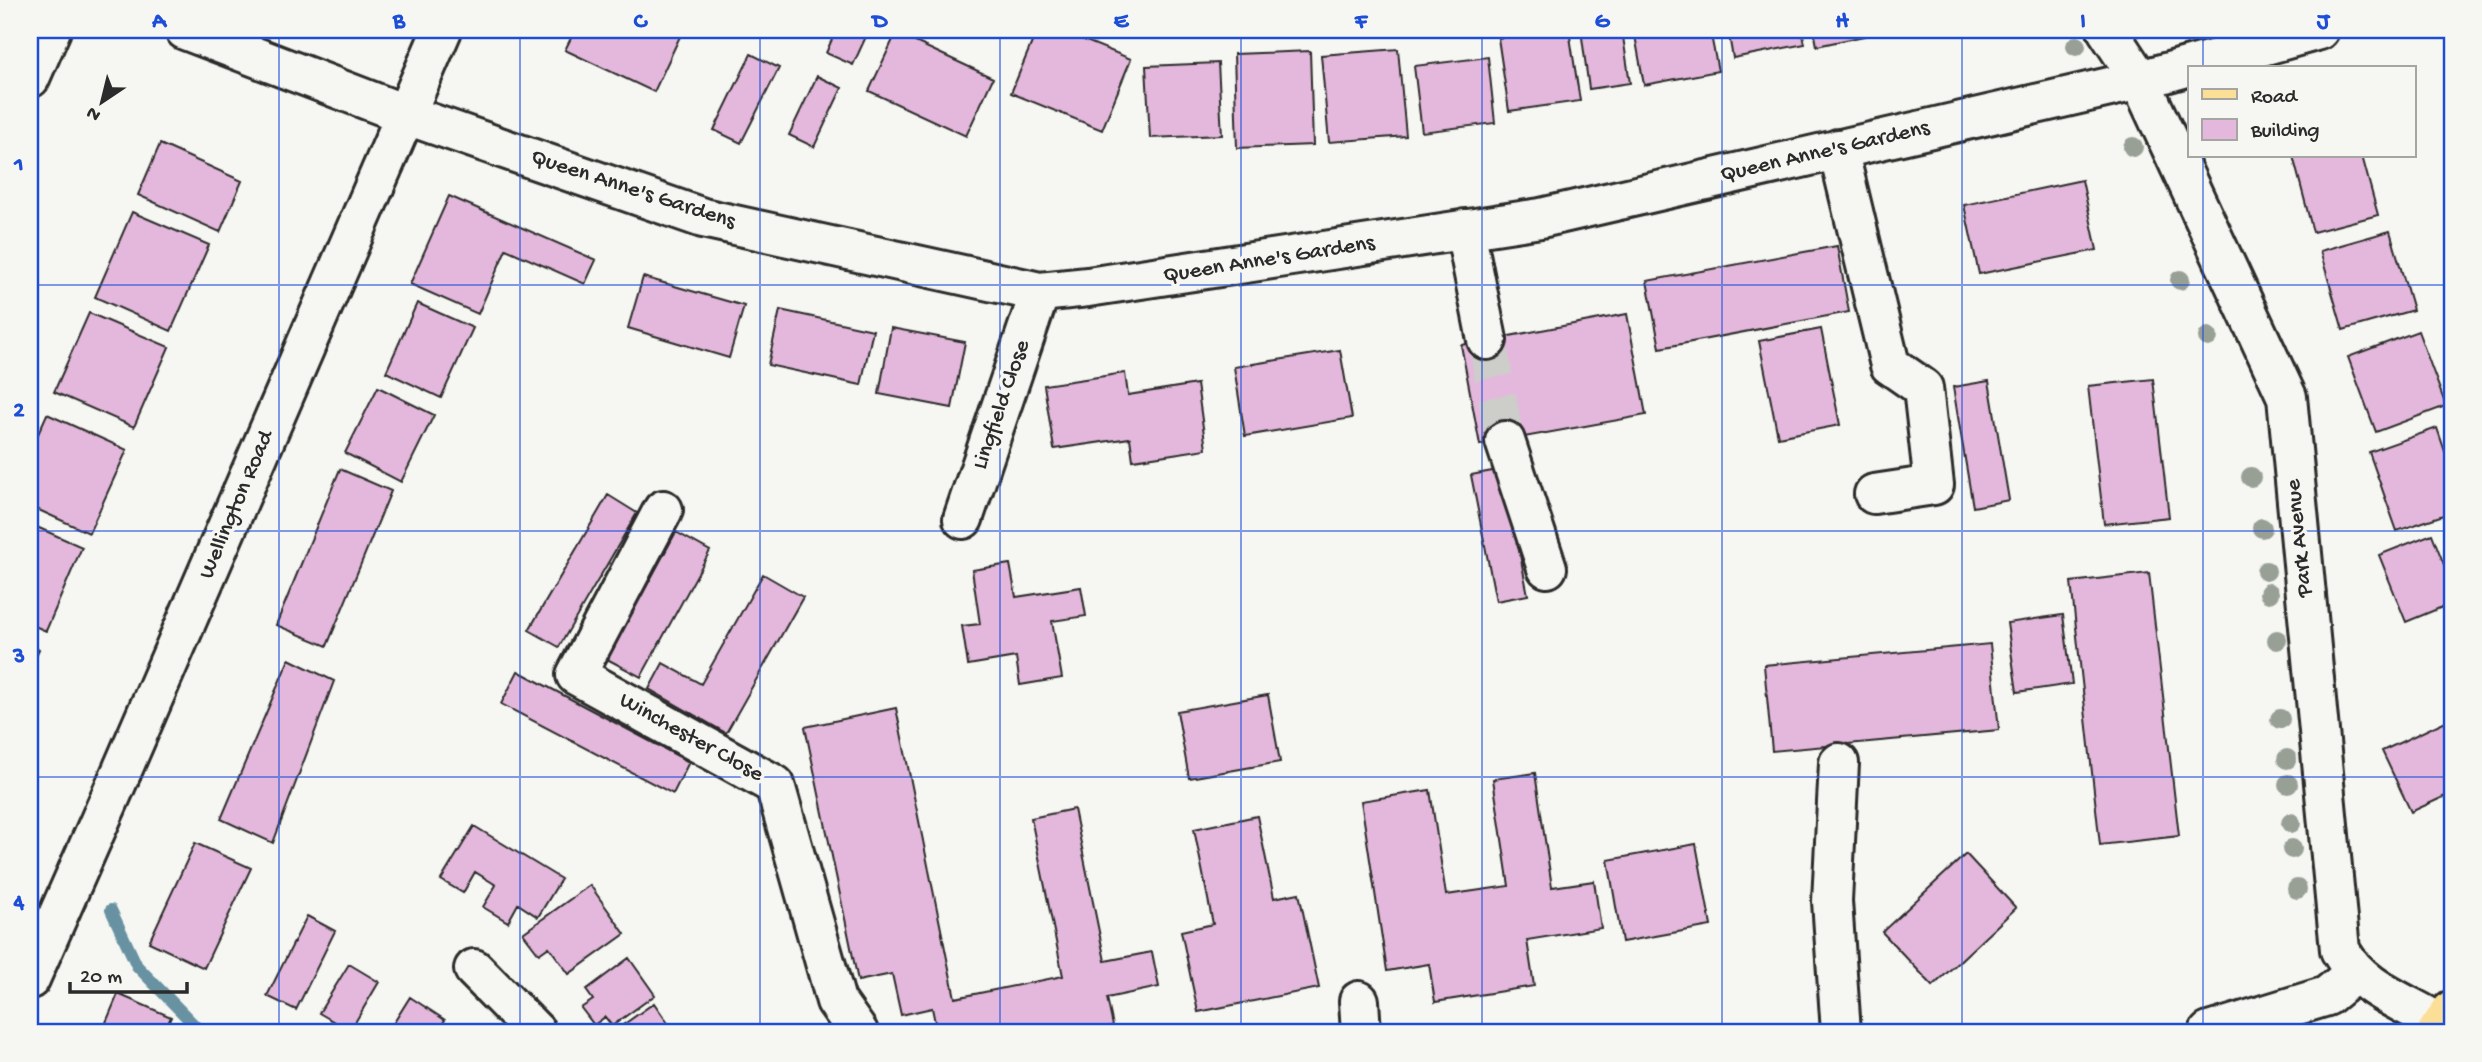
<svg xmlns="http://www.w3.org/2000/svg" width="2482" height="1062" viewBox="0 0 2482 1062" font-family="'Gochi Hand',sans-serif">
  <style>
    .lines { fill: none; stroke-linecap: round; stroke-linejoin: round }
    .stream { stroke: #6892a2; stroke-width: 12 }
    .building { fill: #e4b8dc; stroke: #2b2b2b; stroke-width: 2 }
    .minor-tunnel { stroke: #cdcdca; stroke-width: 38; stroke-dasharray: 38 19; stroke-linecap: butt }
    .minor-casing { stroke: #2b2b2b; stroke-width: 44 }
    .major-casing { stroke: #2b2b2b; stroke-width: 44 }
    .minor { stroke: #f6f6f2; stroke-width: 38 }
    .major { stroke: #fbdf96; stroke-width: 38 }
    .tree { fill: #98a096 }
    .grid { fill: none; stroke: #1d4ed8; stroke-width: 2; stroke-opacity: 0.55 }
    .labels { text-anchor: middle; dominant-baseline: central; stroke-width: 7; stroke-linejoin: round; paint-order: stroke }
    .street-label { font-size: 23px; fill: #2b2b2b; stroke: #f6f6f2 }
    .neatline { fill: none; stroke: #1d4ed8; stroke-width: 2.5 }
    .grid-label { font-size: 23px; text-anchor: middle; font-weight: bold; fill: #1d4ed8 }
  </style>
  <rect width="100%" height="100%" fill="#f6f6f2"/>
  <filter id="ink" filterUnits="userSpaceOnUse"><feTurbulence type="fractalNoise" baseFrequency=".0143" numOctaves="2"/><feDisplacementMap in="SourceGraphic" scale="14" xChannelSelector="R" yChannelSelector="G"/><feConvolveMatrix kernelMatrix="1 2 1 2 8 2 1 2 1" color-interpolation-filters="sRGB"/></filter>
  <g filter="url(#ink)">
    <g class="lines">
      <path class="stream" d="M 111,910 L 137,966 L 201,1032"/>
    </g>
    <path class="building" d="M 575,30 L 683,30 L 654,92 L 565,50 Z
      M 777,30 L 795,30 L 792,36 Z
      M 836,30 L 869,30 L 853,65 L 826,53 Z
      M 1037,30 L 1059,30 L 1131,59 L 1102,130 L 1011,93 Z
      M 1550,30 L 1569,30 L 1580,101 L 1509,111 L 1498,38 Z
      M 1581,30 L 1622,30 L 1630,83 L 1589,89 Z
      M 1634,30 L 1710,30 L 1718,71 L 1644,85 Z
      M 1728,30 L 1802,30 L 1805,44 L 1733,58 Z
      M 1814,30 L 1892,30 L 1817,46 Z
      M 896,33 L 993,78 L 966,136 L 869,91 Z
      M 1398,49 L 1406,136 L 1329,142 L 1321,55 Z
      M 1310,51 L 1313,145 L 1237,148 L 1234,54 Z
      M 751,54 L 779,68 L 741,143 L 714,130 Z
      M 1488,57 L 1495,123 L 1422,132 L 1414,66 Z
      M 1218,63 L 1222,135 L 1150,138 L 1146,66 Z
      M 817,76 L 842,88 L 814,147 L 789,135 Z
      M 160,144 L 242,181 L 220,232 L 138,195 Z
      M 2293,156 L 2362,156 L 2378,215 L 2313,232 Z
      M 2082,180 L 2097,250 L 1979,274 L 1964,205 Z
      M 449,196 L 596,260 L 585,284 L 506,249 L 478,314 L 410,284 Z
      M 132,212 L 209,245 L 171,331 L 95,297 Z
      M 2390,231 L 2413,310 L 2343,330 L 2320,251 Z
      M 1837,246 L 1849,312 L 1660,348 L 1647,281 Z
      M 643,277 L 744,306 L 729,358 L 628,328 Z
      M 417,303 L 473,328 L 441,398 L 386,372 Z
      M 780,310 L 873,330 L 861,385 L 768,365 Z
      M 89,313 L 169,347 L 134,427 L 54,392 Z
      M 1627,314 L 1646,415 L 1480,445 L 1461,345 Z
      M 891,328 L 965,342 L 952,408 L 879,394 Z
      M 1821,329 L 1840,425 L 1778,437 L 1759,341 Z
      M 2418,331 L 2446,406 L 2376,432 L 2348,357 Z
      M 1340,350 L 1352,418 L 1245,436 L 1234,367 Z
      M 1125,373 L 1128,395 L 1197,384 L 1206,449 L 1133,460 L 1130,438 L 1054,449 L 1044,385 Z
      M 2153,379 L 2169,517 L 2104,524 L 2088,386 Z
      M 1989,381 L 2009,500 L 1973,507 L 1953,387 Z
      M 378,387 L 434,415 L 401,482 L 345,453 Z
      M 47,414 L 127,450 L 89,533 L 30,506 L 30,452 Z
      M 2437,428 L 2452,472 L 2452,512 L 2397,531 L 2369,452 Z
      M 340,469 L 391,491 L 327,646 L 276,625 Z
      M 1503,469 L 1528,595 L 1496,601 L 1471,475 Z
      M 608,495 L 637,513 L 559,647 L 529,630 Z
      M 30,524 L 82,547 L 46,631 L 30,624 Z
      M 676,532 L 710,551 L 641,677 L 607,659 Z
      M 2432,534 L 2452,585 L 2452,603 L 2406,622 L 2379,555 Z
      M 1010,564 L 1016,597 L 1081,587 L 1086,616 L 1052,621 L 1062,678 L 1020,685 L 1016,657 L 968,665 L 962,626 L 980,624 L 972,570 Z
      M 2149,573 L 2179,836 L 2100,845 L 2071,582 Z
      M 763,574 L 803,597 L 726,733 L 649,689 L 663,663 L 701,684 Z
      M 2063,615 L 2072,684 L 2017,692 L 2007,623 Z
      M 1990,644 L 1999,730 L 1772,751 L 1764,665 Z
      M 30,645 L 39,649 L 30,671 Z
      M 289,659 L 334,681 L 273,843 L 221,819 Z
      M 518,671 L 689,762 L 673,794 L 501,704 Z
      M 1268,695 L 1280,762 L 1189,778 L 1177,711 Z
      M 896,708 L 955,998 L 1063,976 L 1031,818 L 1074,809 L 1105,961 L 1152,952 L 1159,987 L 1107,998 L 1113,1026 L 1084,1032 L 937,1032 L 932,1008 L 901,1015 L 892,974 L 858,981 L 805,727 Z
      M 2452,718 L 2452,793 L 2411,812 L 2382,751 Z
      M 1535,773 L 1552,887 L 1594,881 L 1601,928 L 1527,940 L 1534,986 L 1435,1002 L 1429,964 L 1387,971 L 1361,801 L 1430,790 L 1446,895 L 1509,886 L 1493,779 Z
      M 1257,816 L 1274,898 L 1299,893 L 1319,988 L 1198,1012 L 1181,931 L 1213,924 L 1194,829 Z
      M 474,826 L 561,879 L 538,917 L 518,904 L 508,922 L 483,907 L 496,885 L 475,872 L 463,893 L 441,880 Z
      M 195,843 L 251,868 L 204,968 L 149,942 Z
      M 1696,844 L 1711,926 L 1622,942 L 1608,860 Z
      M 1966,854 L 2016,908 L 1933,986 L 1882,932 Z
      M 590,885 L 625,934 L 569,974 L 549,947 L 539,954 L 523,933 Z
      M 307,916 L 335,931 L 296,1010 L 267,996 Z
      M 629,958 L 655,995 L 612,1026 L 605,1017 L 594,1025 L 581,1008 L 593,1000 L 586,990 Z
      M 349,964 L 379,982 L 350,1031 L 319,1013 Z
      M 118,994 L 171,1017 L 164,1032 L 102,1032 Z
      M 410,997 L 445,1020 L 437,1032 L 388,1032 Z
      M 654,1003 L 674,1032 L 613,1032 Z"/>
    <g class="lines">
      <path class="minor-tunnel" d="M 1487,340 L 1505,441"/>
      <g class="minor-casing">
        <path id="minor" d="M 185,30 L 407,115 L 703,218 L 1040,292 L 1088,287 L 1541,218 L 2140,80 L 2319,30
          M 2107,30 L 2140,80 L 2287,397 L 2340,950 C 2362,990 2404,1001 2442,1025
          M 30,78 L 51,30
          M 1838,149 L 1890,365 L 1923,388 L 1934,485 L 1874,494
          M 1465,229 L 1487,340
          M 1505,441 L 1547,568
          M 663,510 L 576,675 L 775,785 L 836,1001 L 858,1032
          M 963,519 L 1040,292
          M 1839,763 L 1832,901 L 1841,1032
          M 474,969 L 536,1032
          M 30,979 L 114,789 L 442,30
          M 1359,1001 L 1361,1032
          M 2209,1032 L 2327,996 L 2355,973"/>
      </g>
      <g class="major-casing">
        <path id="major" d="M 2437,1032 L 2452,1010"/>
      </g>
      <use href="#minor" class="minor"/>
      <use href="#major" class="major"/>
    </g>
    <g class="tree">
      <circle cx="2076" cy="46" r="10"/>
      <circle cx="2133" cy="147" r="10"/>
      <circle cx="2180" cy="280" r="10"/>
      <circle cx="2208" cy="337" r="10"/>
      <circle cx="2251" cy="477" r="10"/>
      <circle cx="2262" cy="528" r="10"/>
      <circle cx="2266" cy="571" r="10"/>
      <circle cx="2269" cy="593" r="10"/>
      <circle cx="2277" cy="640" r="10"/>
      <circle cx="2280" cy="719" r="10"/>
      <circle cx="2287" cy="759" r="10"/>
      <circle cx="2288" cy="784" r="10"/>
      <circle cx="2291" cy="823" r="10"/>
      <circle cx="2292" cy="849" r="10"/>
      <circle cx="2297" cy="889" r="10"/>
    </g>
  </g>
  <path class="grid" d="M 279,30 L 279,1032M 520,30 L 520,1032M 760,30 L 760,1032M 1000,30 L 1000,1032M 1241,30 L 1241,1032M 1482,30 L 1482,1032M 1722,30 L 1722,1032M 1962,30 L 1962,1032M 2203,30 L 2203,68M 2203,156 L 2203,1032M 30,285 L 2452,285M 30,531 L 2452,531M 30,777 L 2452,777"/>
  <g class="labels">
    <g class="street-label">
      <text transform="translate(1825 152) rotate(-13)">Queen Anne's Gardens</text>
      <text transform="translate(633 190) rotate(18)">Queen Anne's Gardens</text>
      <text transform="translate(1269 260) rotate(-9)">Queen Anne's Gardens</text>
      <text transform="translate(1002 405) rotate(-71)">Lingfield Close</text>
      <text transform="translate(237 505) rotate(-67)">Wellington Road</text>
      <text transform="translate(2300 538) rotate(-96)">Park Avenue</text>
      <text transform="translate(691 738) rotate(29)">Winchester Close</text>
    </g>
  </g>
  <rect width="2482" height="1062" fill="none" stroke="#f6f6f2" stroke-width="77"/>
  <rect x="2188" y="66" width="228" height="91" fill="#f6f6f2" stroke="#a5a5a2" stroke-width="2"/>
  <rect x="2202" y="89" width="35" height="10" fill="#fbdf96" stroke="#a5a5a2" stroke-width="2"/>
  <text x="2251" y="102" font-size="21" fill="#2b2b2b">Road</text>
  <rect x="2202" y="119" width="35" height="21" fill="#e4b8dc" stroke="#a5a5a2" stroke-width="2"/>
  <text x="2251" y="136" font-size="21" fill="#2b2b2b">Building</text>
  <g transform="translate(102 102) rotate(215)" stroke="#f6f6f2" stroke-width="5" paint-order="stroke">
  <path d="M0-5L12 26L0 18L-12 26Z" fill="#2b2b2b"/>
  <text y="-10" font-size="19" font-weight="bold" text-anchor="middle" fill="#2b2b2b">N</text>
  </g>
  <path d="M70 982v10h117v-10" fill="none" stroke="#2b2b2b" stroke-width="3.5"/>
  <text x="80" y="982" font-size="21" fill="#2b2b2b" stroke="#f6f6f2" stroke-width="5" paint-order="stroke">20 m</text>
  <rect x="38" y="38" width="2406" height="986" class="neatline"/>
  <g class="grid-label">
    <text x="159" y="27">A</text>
    <text x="399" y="27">B</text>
    <text x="640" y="27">C</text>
    <text x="880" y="27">D</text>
    <text x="1121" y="27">E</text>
    <text x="1361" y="27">F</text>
    <text x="1602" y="27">G</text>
    <text x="1842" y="27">H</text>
    <text x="2083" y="27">I</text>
    <text x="2323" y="27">J</text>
    <text x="19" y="170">1</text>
    <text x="19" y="416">2</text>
    <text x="19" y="662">3</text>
    <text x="19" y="908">4</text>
  </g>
</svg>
